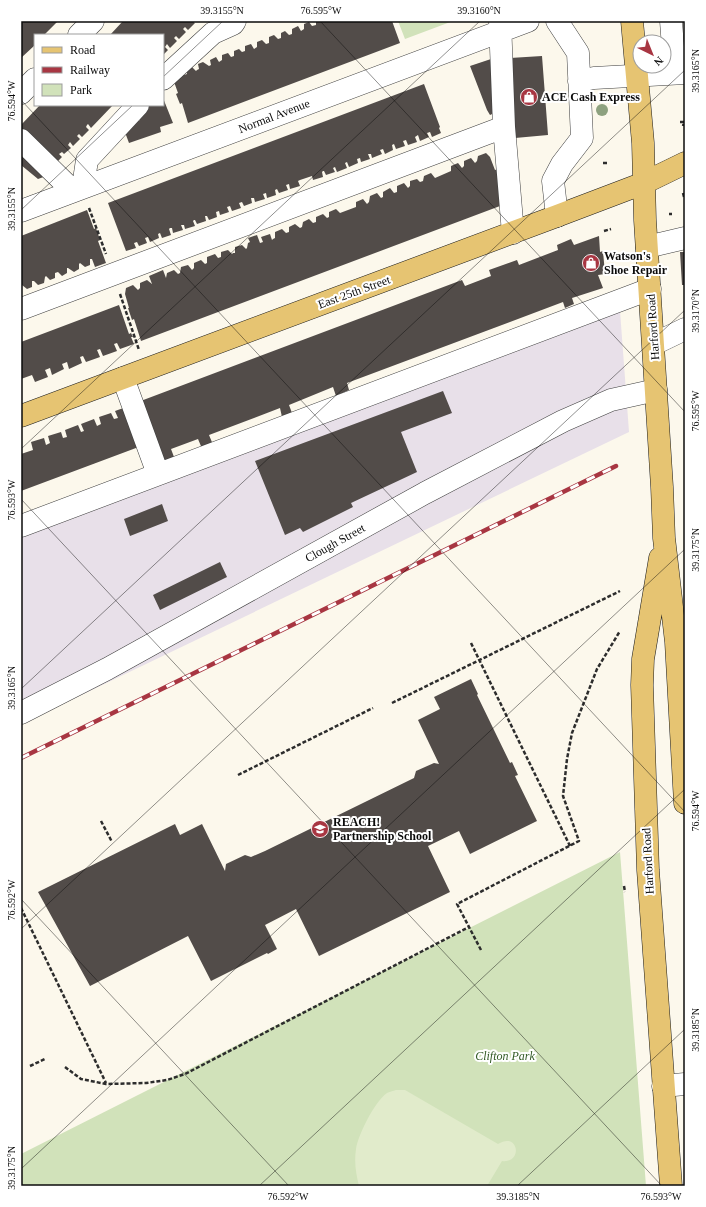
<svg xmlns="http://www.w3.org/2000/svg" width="706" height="1207" viewBox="0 0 706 1207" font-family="'Times New Roman',serif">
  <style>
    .industrial { fill: #e8e0e9 }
    .green { fill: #d1e2ba }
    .pitch { fill: #e1ebcb }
    .building { fill: #524c49 }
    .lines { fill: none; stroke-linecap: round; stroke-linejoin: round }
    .minor-casing { stroke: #3e3e3e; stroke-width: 23 }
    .major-casing { stroke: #1c1c1c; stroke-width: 23 }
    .path { stroke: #2d2d2d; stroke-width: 2.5; stroke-dasharray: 4 2; stroke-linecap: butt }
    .minor { stroke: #fff; stroke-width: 22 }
    .major { stroke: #e6c472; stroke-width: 22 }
    .rail-casing { stroke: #a83642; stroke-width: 4.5 }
    .rail { stroke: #fff; stroke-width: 3; stroke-dasharray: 9; stroke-linecap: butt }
    .tree { fill: #8da17f }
    .ticks { fill: none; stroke: #0b0b0b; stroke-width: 1; stroke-opacity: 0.45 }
    .labels { text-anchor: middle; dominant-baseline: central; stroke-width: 4; stroke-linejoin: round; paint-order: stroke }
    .poi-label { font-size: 12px; font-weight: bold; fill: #0b0b0b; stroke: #fff; text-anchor: start }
    .street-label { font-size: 12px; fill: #0b0b0b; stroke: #fff }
    .park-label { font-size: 12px; font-style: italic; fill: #325a25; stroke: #fff }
    .neatline { fill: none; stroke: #0b0b0b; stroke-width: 1.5 }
    .ticks-label { font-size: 10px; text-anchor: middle; fill: #0b0b0b }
  </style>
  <rect width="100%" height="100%" fill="#fcf8ec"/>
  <path class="industrial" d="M 620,311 L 629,432 L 21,724 L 21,531 Z"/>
  <path class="green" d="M 398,21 L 453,21 L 405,39 Z
    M 620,852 L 646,1186 L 21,1186 L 21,1154 Z"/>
  <path class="pitch" d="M 396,1090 L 405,1090 L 498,1144 C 519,1131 523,1164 502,1161 L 487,1186 L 359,1186 C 356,1174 354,1162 356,1149 C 358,1135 375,1101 387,1093 C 389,1092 393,1091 396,1090 Z"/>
  <path class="building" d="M 21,21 L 58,21 L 44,35 L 35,35 L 35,45 L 21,58 Z
    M 123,21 L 192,21 L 195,23 L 188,30 L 185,27 L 183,29 L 186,32 L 179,39 L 176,36 L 174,38 L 177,41 L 170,48 L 167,44 L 165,47 L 168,50 L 163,55 L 163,35 L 110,35 Z
    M 316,21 L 392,21 L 400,43 L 188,123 L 182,103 L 180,104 L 176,94 L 178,93 L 173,79 L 180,71 L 184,75 L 187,74 L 186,68 L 191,66 L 196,71 L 197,70 L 199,69 L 198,64 L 203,62 L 209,66 L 211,65 L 210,60 L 216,57 L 219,62 L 222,60 L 222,55 L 228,53 L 231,57 L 234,56 L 234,51 L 239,49 L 242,52 L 245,51 L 245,46 L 251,44 L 254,49 L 257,47 L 257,42 L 262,40 L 266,44 L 269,43 L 269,37 L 274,35 L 278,39 L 281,38 L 281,33 L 285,31 L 289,35 L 292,34 L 292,29 L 298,26 L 301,31 L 304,29 L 304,24 L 309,22 L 312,26 L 316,25 Z
    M 542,56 L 548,135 L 515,138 L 510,58 Z
    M 497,57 L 499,111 L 490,115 L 487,110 L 470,66 Z
    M 424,84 L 440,127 L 439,128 L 441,133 L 432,137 L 430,132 L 427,133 L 429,137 L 420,141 L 418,135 L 415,137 L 417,142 L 408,145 L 406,140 L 403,141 L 405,146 L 396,149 L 394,144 L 392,145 L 393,150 L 385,154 L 383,149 L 380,150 L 382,154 L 372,158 L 371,154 L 368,154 L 370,159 L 361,162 L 360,158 L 357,159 L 358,163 L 349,167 L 347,162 L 345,163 L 347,168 L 337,172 L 335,167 L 333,168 L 335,172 L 326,175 L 324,171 L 323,171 L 322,172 L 323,177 L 313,180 L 312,176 L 300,180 L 298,181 L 300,186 L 290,189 L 289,184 L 286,185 L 288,190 L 279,193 L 277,189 L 275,190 L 276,195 L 267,198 L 266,193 L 263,194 L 265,199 L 255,202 L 254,198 L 251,198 L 252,203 L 244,206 L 242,202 L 239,203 L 241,208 L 232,211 L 230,206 L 227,207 L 229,212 L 220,215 L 219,211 L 216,212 L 217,217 L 209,220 L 207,216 L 205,216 L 206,221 L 197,224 L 195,220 L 194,220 L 193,221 L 195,226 L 185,229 L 184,225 L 181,225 L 183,230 L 173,233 L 172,228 L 170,228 L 169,229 L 171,235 L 162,238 L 160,233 L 158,234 L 159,238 L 150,242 L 148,237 L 145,238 L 147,243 L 139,246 L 137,242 L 134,243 L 136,248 L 126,251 L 108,203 Z
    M 163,98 L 173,123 L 160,127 L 161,132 L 129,143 L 123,127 L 124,126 L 140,120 L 137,111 L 143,105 L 163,105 Z
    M 40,105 L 113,105 L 91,128 L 88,124 L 87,125 L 86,127 L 89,130 L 82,137 L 79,134 L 77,136 L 80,139 L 73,146 L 70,142 L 68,145 L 71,148 L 64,154 L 62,152 L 59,154 L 62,157 L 55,164 L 21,132 L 21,125 Z
    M 21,146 L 49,175 L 38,179 L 21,165 Z
    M 486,153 L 490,157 L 495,170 L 498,169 L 508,203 L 141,341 L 134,319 L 132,320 L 128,308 L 129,308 L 125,294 L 126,288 L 133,285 L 138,290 L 140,288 L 140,283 L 147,280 L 152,284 L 149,276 L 163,270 L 166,278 L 167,273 L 174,270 L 178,274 L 180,273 L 181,267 L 188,265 L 192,270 L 194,268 L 194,263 L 201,260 L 205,264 L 207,263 L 207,257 L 215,254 L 218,258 L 221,257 L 221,252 L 228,250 L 232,254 L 233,253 L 235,253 L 235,247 L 242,245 L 246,249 L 247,248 L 248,243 L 250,242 L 248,238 L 257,235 L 260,243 L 263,242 L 261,237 L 270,234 L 272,240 L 273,239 L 275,238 L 275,232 L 282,229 L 286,233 L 289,232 L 289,227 L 295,224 L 300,228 L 302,227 L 303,222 L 309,219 L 313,223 L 316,222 L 316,217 L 323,214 L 327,218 L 329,217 L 329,212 L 336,209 L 340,213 L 356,207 L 356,202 L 363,199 L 367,204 L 369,202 L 370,196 L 377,193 L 381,198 L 383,197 L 383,192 L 390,188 L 394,193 L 397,192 L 397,186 L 404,183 L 408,188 L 410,186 L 410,181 L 417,179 L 420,182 L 423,181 L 424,176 L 431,173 L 435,178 L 451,171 L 451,166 L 458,163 L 462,168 L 464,166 L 464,161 L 471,158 L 475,163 L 477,161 L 478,156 Z
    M 87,210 L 94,229 L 96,228 L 100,240 L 98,241 L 106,263 L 95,267 L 92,259 L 90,259 L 90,265 L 85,267 L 80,263 L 79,264 L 79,269 L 74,272 L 68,268 L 67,268 L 67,273 L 62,276 L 58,272 L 55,273 L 55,278 L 50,280 L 46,276 L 45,277 L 44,283 L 38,285 L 34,281 L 32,281 L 32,287 L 27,289 L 22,285 L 21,285 L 21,236 Z
    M 599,236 L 600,252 L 603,251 L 605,274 L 598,275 L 603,288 L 572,298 L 574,304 L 565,308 L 563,302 L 347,383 L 349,390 L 336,396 L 333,387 L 289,405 L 292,413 L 282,417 L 280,408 L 209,435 L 214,447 L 203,451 L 198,439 L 171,449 L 174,457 L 160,462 L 138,402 L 462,280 L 465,286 L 491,276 L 489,270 L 517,260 L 519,265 L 558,250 L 557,245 L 571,239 L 574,245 Z
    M 680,252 L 685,252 L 685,285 L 682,285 Z
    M 119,305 L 129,334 L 131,333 L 133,337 L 131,337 L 134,344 L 120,349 L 117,343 L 114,344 L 117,351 L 103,356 L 100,349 L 97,350 L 100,357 L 86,362 L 83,356 L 80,357 L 82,363 L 69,369 L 67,362 L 62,364 L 64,369 L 52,375 L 50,368 L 45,370 L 48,377 L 35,382 L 32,375 L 21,379 L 21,342 Z
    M 443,391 L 452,413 L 401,432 L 417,472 L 351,503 L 353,507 L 303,532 L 300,528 L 285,535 L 255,461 Z
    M 129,406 L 144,445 L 21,491 L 21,454 L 33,450 L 31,442 L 44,438 L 46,445 L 50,443 L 48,436 L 61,432 L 63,438 L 67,437 L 65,430 L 78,425 L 81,432 L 84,431 L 81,424 L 94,419 L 97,426 L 101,424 L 99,417 L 111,413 L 114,419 L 118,418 L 115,411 Z
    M 162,504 L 168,521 L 130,536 L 124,519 Z
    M 220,562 L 227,577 L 160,610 L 153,595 Z
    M 471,679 L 478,694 L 477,695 L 510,763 L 512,762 L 518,775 L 515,776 L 537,821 L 470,854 L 459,831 L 428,846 L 450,892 L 319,956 L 296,909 L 265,925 L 277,949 L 268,954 L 267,953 L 211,981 L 188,936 L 90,986 L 38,892 L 175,824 L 180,835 L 202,824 L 225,871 L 226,864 L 245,855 L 251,857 L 265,851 L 414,778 L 416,771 L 434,763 L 439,764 L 418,720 L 440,709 L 434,697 Z"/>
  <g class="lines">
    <g class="minor-casing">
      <path id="minor" d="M 500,21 L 504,127 L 513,233
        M 671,21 L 675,73
        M 79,35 L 93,21
        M 163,79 L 213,33 L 233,24 L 235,21
        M 579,81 L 594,78 L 685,73
        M 21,93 L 35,79
        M 21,140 L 73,191
        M 83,187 L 87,160 L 138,105
        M 21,211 L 528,21
        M 557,216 L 553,181 L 562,164 L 582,138 L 578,53 L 557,21
        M 647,247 L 685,238
        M 21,309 L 504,127
        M 654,344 L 685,329
        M 123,378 L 158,474
        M 21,526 L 650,289
        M 21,713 L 107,669 L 425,493 L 563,421 L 611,400 L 656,390
        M 663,1086 L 685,1084"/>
    </g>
    <g class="major-casing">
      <path id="major" d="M 632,21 L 643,143 L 645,220 L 662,487 L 664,538 L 676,642 L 685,803
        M 21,416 L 557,216 L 644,183 L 685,163
        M 660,558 L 643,659 L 642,685 L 648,870 L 671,1186"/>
    </g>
    <path class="path" d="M 680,122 L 684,122 L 683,126
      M 603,163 L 609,163
      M 683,193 L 684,197
      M 89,208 L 106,254
      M 669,214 L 672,214
      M 604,231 L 611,229
      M 120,294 L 139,350
      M 471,643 L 570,846
      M 392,703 L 620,591
      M 238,775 L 373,708
      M 101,821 L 112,842
      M 624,886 L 625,892
      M 21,908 L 106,1083
      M 481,950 L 457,904 L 579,841 L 563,796 L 567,759 L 572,733 L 597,669 L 620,631
      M 30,1066 L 45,1059
      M 65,1067 L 81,1079 L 106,1084 L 146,1083 L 167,1080 L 185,1074 L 469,927"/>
    <use href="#minor" class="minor"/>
    <use href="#major" class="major"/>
    <g class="rail-casing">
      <path id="rail" d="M 21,758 L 616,466"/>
    </g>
    <use href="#rail" class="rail"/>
  </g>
  <circle class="tree" cx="602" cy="110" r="6"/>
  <path class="ticks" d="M 320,21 L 685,412M 163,77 L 223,21M 21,100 L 685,812M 21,210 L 133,105M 21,449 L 480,21M 21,499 L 662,1186M 21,689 L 685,70M 21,899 L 289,1186M 21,929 L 685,310M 21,1169 L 685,549M 259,1186 L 685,789M 517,1186 L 685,1029"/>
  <defs>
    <g id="shop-disc" transform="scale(0.9)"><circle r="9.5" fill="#a83642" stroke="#fff"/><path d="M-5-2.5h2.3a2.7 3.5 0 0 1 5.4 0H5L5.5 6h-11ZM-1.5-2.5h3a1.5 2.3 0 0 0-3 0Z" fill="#fff"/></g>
    <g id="school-disc" transform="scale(0.9)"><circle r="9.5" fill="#a83642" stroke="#fff"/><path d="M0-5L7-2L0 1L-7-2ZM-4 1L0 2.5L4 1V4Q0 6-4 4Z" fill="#fff"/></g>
  </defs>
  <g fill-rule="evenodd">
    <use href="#shop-disc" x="529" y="97"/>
    <use href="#shop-disc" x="591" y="263"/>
    <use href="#school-disc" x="320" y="829"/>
  </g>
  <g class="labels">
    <g class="poi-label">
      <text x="542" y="97">ACE Cash Express</text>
      <text x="604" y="256">Watson's<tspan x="604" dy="14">Shoe Repair</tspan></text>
      <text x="333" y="822">REACH!<tspan x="333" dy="14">Partnership School</tspan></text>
    </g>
    <g class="street-label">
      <text transform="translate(274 116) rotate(-21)">Normal Avenue</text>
      <text transform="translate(354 292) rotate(-20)">East 25th Street</text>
      <text transform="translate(653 327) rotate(-94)">Harford Road</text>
      <text transform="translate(335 543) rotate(-29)">Clough Street</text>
      <text transform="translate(648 861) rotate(-93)">Harford Road</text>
    </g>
    <g class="park-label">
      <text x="505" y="1056">Clifton Park</text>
    </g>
  </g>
  <rect width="706" height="1207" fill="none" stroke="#ffffff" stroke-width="44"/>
  <rect x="34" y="34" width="130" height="72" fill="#ffffff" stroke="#9d9d9d"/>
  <rect x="42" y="47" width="20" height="6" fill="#e6c472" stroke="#9d9d9d"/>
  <text x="70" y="54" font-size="12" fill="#0b0b0b">Road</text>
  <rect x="42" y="67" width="20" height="6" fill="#a83642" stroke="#9d9d9d"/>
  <text x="70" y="74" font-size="12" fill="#0b0b0b">Railway</text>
  <rect x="42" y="84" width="20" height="12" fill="#d1e2ba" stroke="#9d9d9d"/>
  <text x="70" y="94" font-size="12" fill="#0b0b0b">Park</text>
  <g transform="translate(652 54) rotate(137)"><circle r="19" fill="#ffffff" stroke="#9d9d9d"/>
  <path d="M0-3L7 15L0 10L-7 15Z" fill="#a83642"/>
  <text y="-6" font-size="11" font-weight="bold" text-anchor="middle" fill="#0b0b0b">N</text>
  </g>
  <rect x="22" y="22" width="662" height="1163" class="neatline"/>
  <g class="ticks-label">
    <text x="222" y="14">39.3155°N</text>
    <text x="321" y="14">76.595°W</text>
    <text x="479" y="14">39.3160°N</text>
    <text transform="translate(695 71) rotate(-90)" y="4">39.3165°N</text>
    <text transform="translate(11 101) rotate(-90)" y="4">76.594°W</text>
    <text transform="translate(11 209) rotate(-90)" y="4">39.3155°N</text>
    <text transform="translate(695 311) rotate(-90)" y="4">39.3170°N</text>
    <text transform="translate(695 411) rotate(-90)" y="4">76.595°W</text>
    <text transform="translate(11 500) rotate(-90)" y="4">76.593°W</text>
    <text transform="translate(695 550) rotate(-90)" y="4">39.3175°N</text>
    <text transform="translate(11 688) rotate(-90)" y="4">39.3165°N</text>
    <text transform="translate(695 811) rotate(-90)" y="4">76.594°W</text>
    <text transform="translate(11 900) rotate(-90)" y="4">76.592°W</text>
    <text transform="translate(695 1030) rotate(-90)" y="4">39.3185°N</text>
    <text transform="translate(11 1168) rotate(-90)" y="4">39.3175°N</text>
    <text x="288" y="1200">76.592°W</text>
    <text x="518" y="1200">39.3185°N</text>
    <text x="661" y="1200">76.593°W</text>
  </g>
</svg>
